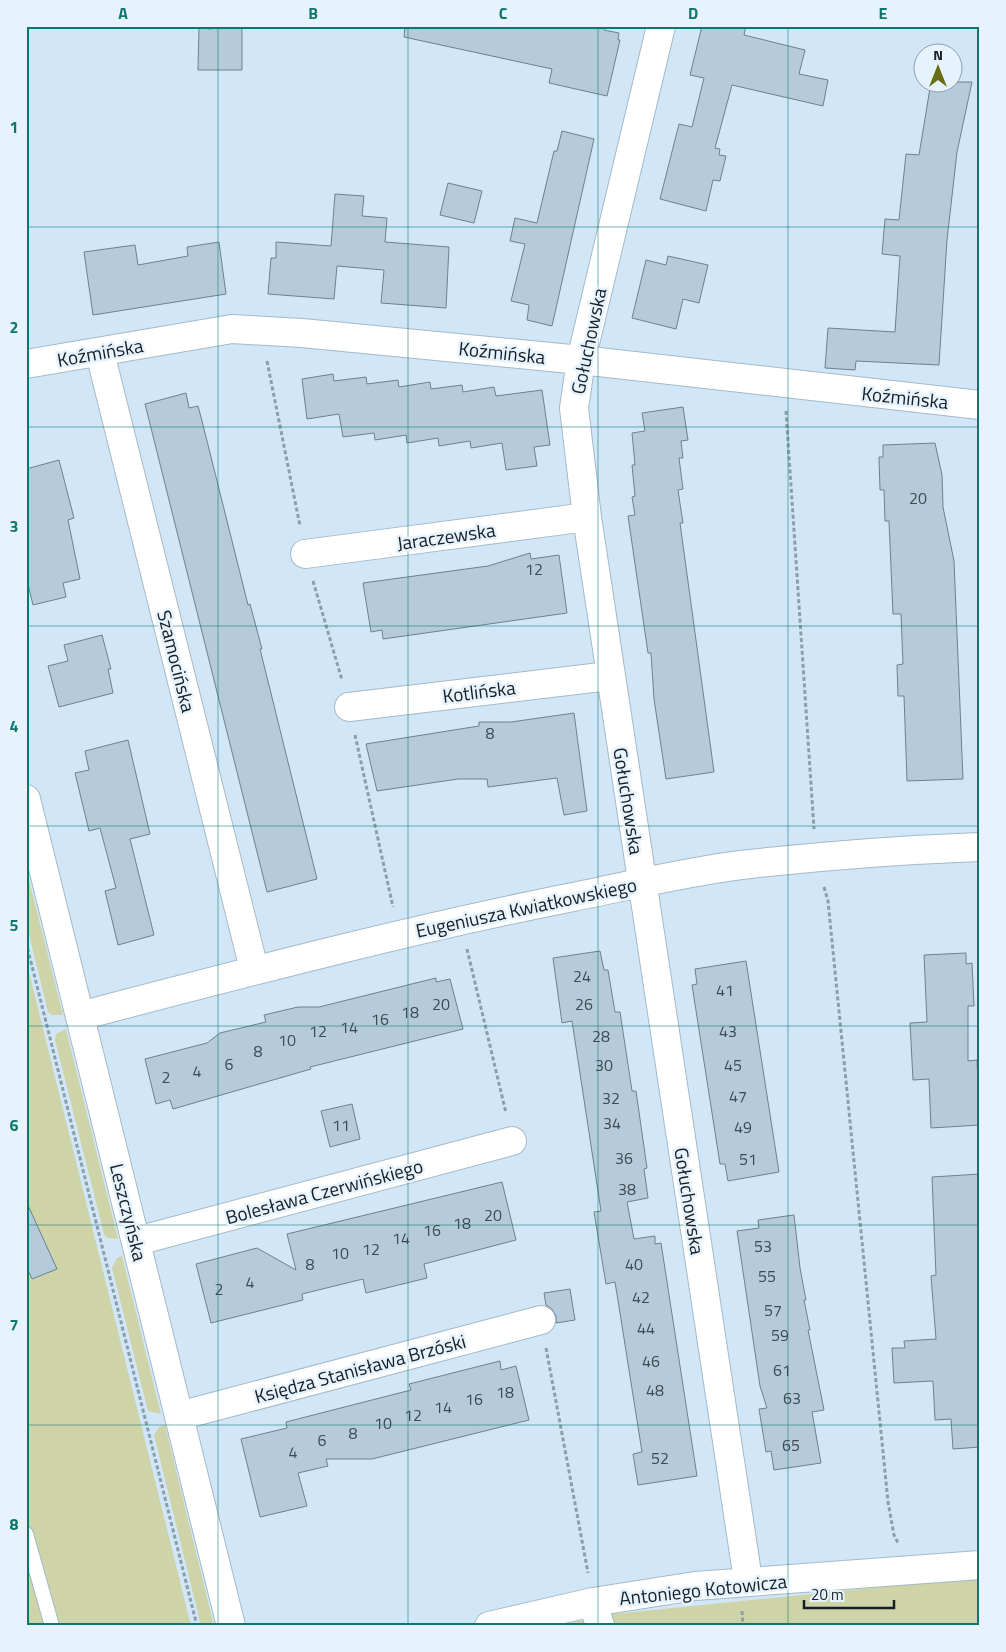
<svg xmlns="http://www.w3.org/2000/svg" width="1006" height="1652" viewBox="0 0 1006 1652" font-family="'Titillium Web',sans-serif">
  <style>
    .green { fill: #ced3a8 }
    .building { fill: #b5cbdb; stroke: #6c8190 }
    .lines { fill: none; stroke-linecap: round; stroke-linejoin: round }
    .service-casing { stroke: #a4b9c9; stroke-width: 16 }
    .minor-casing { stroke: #a4b9c9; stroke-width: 30 }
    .tertiary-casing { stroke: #a4b9c9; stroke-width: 30 }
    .path { stroke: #8d9eab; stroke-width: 3; stroke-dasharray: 4 2.5; stroke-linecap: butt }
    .service { stroke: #fff; stroke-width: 14 }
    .minor { stroke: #fff; stroke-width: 28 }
    .tertiary { stroke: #fff; stroke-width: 28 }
    .grid { fill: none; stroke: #0f766e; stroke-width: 1; stroke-opacity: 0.55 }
    .labels { text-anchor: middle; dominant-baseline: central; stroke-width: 5; stroke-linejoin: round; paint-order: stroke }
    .number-label { font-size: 16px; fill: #3e4a53 }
    .street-label { font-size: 19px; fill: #171f26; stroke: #e6f3fd }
    .neatline { fill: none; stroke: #0f766e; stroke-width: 2 }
    .grid-label { font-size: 16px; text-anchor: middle; font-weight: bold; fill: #0f766e }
  </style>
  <rect width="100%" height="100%" fill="#d1e7f8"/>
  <path class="green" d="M 26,868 L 63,1015 L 52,1015 L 48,1012 L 26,922 Z
    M 26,960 L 191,1626 L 26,1626 Z
    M 66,1029 L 118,1239 L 107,1238 L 104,1234 L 55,1040 L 56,1034 Z
    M 122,1256 L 161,1414 L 148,1411 L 112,1268 L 117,1258 Z
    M 165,1425 L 214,1626 L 201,1626 L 154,1435 L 159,1427 Z
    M 980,1577 L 980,1626 L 554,1626 L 613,1614 Z"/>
  <path class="building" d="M 211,26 L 242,28 L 242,70 L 198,70 L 199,28 L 211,29 Z
    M 405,26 L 604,26 L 604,30 L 619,33 L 618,40 L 620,40 L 607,96 L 549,83 L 552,69 L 404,37 Z
    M 702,26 L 746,26 L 744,35 L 805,50 L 799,74 L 828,80 L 823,106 L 732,85 L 715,148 L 720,149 L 719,155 L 726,156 L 720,181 L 713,180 L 706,211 L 660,199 L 679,124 L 692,127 L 704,78 L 690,75 Z
    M 931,82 L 972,82 L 957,152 L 947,240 L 939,365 L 856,361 L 855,370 L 825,368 L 828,328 L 895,332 L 900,256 L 882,254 L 885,219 L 899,220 L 906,154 L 919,155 Z
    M 562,131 L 594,139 L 552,326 L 527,320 L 529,305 L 511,301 L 525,244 L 510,241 L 515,218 L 537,223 L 554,151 L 557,151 Z
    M 448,183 L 482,191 L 474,223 L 440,215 Z
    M 335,194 L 364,196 L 362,216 L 387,218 L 385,242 L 449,247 L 446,308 L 381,303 L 384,270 L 337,266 L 334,299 L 268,294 L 271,258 L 276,258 L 276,242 L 331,246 Z
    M 219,242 L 226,294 L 93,315 L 84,252 L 135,245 L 138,265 L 188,256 L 187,247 Z
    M 668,256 L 708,265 L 699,303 L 683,299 L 676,329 L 632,318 L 646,260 L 666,265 Z
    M 333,374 L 334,381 L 366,377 L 367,384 L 398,380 L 399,387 L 430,382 L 431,389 L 462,385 L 463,392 L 494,387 L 496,396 L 542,390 L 550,445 L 534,447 L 537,466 L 506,470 L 502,443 L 471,448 L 470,441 L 439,446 L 438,438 L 407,443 L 406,435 L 375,440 L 374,433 L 343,437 L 339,414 L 307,419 L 302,379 Z
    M 186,393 L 189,408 L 198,406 L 202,421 L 248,605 L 250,604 L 262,649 L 260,649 L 317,879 L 267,892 L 145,404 Z
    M 683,407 L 688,440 L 681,441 L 683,458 L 679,458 L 683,489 L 678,490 L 683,523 L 680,523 L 714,772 L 666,779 L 654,699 L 651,653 L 648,653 L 628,516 L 635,515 L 632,497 L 635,496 L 632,465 L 635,465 L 632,433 L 645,431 L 642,413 Z
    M 935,443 L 942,475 L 943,507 L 954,561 L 963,779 L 907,781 L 904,696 L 898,696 L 897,665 L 903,664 L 901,614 L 893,614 L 889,521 L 885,521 L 884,490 L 880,490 L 879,457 L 883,457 L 883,445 Z
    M 59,460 L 74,518 L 68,520 L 80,579 L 63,583 L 66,597 L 33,605 L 26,576 L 26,469 Z
    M 530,553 L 531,559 L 559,555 L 567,613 L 383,639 L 382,630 L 371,632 L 363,583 L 488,566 Z
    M 102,635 L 111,669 L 108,669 L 113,693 L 59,707 L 48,666 L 68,661 L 64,645 Z
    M 574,713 L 587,811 L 564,815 L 557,778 L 488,787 L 487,779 L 458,779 L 377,791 L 366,744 L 479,726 L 479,722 L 511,722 Z
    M 128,740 L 150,834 L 130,839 L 154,935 L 118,945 L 105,891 L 116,888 L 100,828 L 89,831 L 75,773 L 89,770 L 85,751 Z
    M 600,951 L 604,970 L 608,970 L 615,1012 L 620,1012 L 632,1091 L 636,1091 L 647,1168 L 644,1169 L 648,1198 L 627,1202 L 634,1239 L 655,1236 L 655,1244 L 661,1243 L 697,1476 L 638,1485 L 633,1454 L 642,1452 L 620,1313 L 615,1282 L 606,1284 L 594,1212 L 601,1211 L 572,1021 L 562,1023 L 553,958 Z
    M 966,953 L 966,964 L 972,963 L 974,1006 L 968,1006 L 968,1061 L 977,1060 L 980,1125 L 931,1128 L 929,1079 L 913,1080 L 910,1023 L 927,1022 L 924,955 Z
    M 746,961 L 779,1172 L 728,1181 L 725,1164 L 720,1164 L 692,985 L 697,984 L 695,969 Z
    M 436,978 L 436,982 L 450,979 L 463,1029 L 310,1067 L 311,1069 L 173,1109 L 170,1100 L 156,1104 L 145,1059 L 207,1043 L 220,1033 L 266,1022 L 264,1015 L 298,1007 L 319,1007 Z
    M 352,1104 L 360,1139 L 330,1147 L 321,1111 Z
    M 980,1174 L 980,1447 L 953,1449 L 951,1419 L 935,1420 L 933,1381 L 894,1383 L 892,1348 L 905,1348 L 904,1341 L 936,1339 L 931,1276 L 936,1275 L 932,1177 Z
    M 502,1182 L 516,1240 L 424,1264 L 427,1278 L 366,1293 L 363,1279 L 302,1294 L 303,1300 L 211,1323 L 196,1264 L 257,1248 L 296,1270 L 287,1234 Z
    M 26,1201 L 57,1269 L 32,1279 L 26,1266 Z
    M 794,1215 L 800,1268 L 806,1300 L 804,1300 L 810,1330 L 808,1330 L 824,1410 L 812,1412 L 821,1463 L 774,1470 L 771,1451 L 766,1452 L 759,1409 L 767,1408 L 760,1386 L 737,1231 L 759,1228 L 758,1220 Z
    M 570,1289 L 575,1320 L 556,1323 L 556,1316 L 552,1309 L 546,1305 L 544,1293 Z
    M 500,1361 L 501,1370 L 516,1366 L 529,1420 L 372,1459 L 326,1459 L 328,1466 L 298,1473 L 307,1506 L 260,1517 L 241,1439 L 287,1428 L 286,1422 L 411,1390 L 409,1384 Z"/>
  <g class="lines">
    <g class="service-casing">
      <path id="service" d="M 26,1534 L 52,1626"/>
    </g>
    <g class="minor-casing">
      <path id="minor" d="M 661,26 L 581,360 L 574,408 L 587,517 L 748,1580
        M 100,353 L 254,969
        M 26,364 L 232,329 L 302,333 L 581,360 L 980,405
        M 305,554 L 587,517
        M 349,707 L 609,676
        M 80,1016 C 244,973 407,930 573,897 C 628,886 685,872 741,865 C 820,856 900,850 980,847
        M 137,1241 L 512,1141
        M 179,1416 L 541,1320
        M 593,1602 L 600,1626
        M 489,1626 L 593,1602 L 695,1586 L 980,1565"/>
    </g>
    <g class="tertiary-casing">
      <path id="tertiary" d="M 26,799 L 231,1626"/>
    </g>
    <path class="path" d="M 267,361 L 300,526
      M 786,411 L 814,829
      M 313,581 L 342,680
      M 355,735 L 393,907
      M 824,887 L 828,901 L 888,1502 L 894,1535 L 898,1543
      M 26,942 L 197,1626
      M 467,949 L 506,1113
      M 546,1348 L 588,1573
      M 742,1611 L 743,1626"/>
    <use href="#service" class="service"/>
    <use href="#minor" class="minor"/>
    <use href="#tertiary" class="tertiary"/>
  </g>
  <path class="grid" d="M 218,26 L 218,1626M 408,26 L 408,1626M 598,26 L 598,1626M 788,26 L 788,1626M 26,227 L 980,227M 26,427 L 980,427M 26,626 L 980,626M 26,826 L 980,826M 26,1026 L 980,1026M 26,1225 L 980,1225M 26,1425 L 980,1425"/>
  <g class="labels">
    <g class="number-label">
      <text x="918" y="498">20</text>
      <text x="534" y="569">12</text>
      <text x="490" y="733">8</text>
      <text x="582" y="976">24</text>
      <text x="725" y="990">41</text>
      <text x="441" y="1004">20</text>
      <text x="584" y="1004">26</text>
      <text x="410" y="1012">18</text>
      <text x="380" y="1019">16</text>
      <text x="349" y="1027">14</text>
      <text x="318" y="1031">12</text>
      <text x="728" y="1031">43</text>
      <text x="601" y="1036">28</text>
      <text x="287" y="1040">10</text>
      <text x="258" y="1051">8</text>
      <text x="229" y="1064">6</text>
      <text x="604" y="1065">30</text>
      <text x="733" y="1065">45</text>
      <text x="197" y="1071">4</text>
      <text x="166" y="1077">2</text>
      <text x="738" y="1096">47</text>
      <text x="611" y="1098">32</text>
      <text x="612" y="1123">34</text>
      <text x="341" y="1125">11</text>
      <text x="743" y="1127">49</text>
      <text x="624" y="1158">36</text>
      <text x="748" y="1159">51</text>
      <text x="627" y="1189">38</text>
      <text x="493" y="1215">20</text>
      <text x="462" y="1223">18</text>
      <text x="432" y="1230">16</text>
      <text x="401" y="1238">14</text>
      <text x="763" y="1246">53</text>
      <text x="371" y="1249">12</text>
      <text x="340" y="1253">10</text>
      <text x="310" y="1264">8</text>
      <text x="634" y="1264">40</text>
      <text x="767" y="1276">55</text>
      <text x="250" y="1282">4</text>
      <text x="219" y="1289">2</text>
      <text x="641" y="1297">42</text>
      <text x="773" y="1310">57</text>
      <text x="646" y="1328">44</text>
      <text x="780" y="1335">59</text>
      <text x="651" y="1361">46</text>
      <text x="782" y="1370">61</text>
      <text x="655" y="1390">48</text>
      <text x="505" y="1392">18</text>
      <text x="792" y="1398">63</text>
      <text x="474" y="1399">16</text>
      <text x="443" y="1407">14</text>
      <text x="413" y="1415">12</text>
      <text x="383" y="1423">10</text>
      <text x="353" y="1433">8</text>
      <text x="322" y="1440">6</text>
      <text x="791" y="1445">65</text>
      <text x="293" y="1452">4</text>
      <text x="660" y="1458">52</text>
    </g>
    <g class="street-label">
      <text transform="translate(588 341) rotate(-78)">Gołuchowska</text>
      <text transform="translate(100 352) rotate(-10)">Koźmińska</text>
      <text transform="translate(502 352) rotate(6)">Koźmińska</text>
      <text transform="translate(905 397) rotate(6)">Koźmińska</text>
      <text transform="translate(446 536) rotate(-8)">Jaraczewska</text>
      <text transform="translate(177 661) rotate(76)">Szamocińska</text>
      <text transform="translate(479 691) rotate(-7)">Kotlińska</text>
      <text transform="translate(629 801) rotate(81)">Gołuchowska</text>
      <text transform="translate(526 907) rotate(-12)">Eugeniusza Kwiatkowskiego</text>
      <text transform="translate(324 1191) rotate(-15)">Bolesława Czerwińskiego</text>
      <text transform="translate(690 1201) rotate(81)">Gołuchowska</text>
      <text transform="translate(129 1212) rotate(76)">Leszczyńska</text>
      <text transform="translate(360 1368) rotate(-15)">Księdza Stanisława Brzóski</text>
      <text transform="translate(703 1589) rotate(-6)">Antoniego Kotowicza</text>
    </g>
  </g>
  <rect width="1006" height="1652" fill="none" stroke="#e6f3fd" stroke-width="55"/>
  <g transform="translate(938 68)"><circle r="24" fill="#e6f3fd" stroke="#939ea7"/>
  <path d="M0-4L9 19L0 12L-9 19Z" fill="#696e12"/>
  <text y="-8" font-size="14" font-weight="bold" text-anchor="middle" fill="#171f26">N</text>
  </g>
  <path d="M804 1600v8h90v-8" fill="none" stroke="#171f26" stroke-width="2.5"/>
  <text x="811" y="1600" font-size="15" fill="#171f26" stroke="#e6f3fd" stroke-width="4" paint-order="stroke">20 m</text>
  <rect x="28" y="28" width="950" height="1596" class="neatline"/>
  <g class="grid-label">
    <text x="123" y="19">A</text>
    <text x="313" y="19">B</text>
    <text x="503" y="19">C</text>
    <text x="693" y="19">D</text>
    <text x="883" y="19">E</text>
    <text x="14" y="133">1</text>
    <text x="14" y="333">2</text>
    <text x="14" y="532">3</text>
    <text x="14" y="732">4</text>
    <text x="14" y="931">5</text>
    <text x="14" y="1131">6</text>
    <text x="14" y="1331">7</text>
    <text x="14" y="1530">8</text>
  </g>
</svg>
